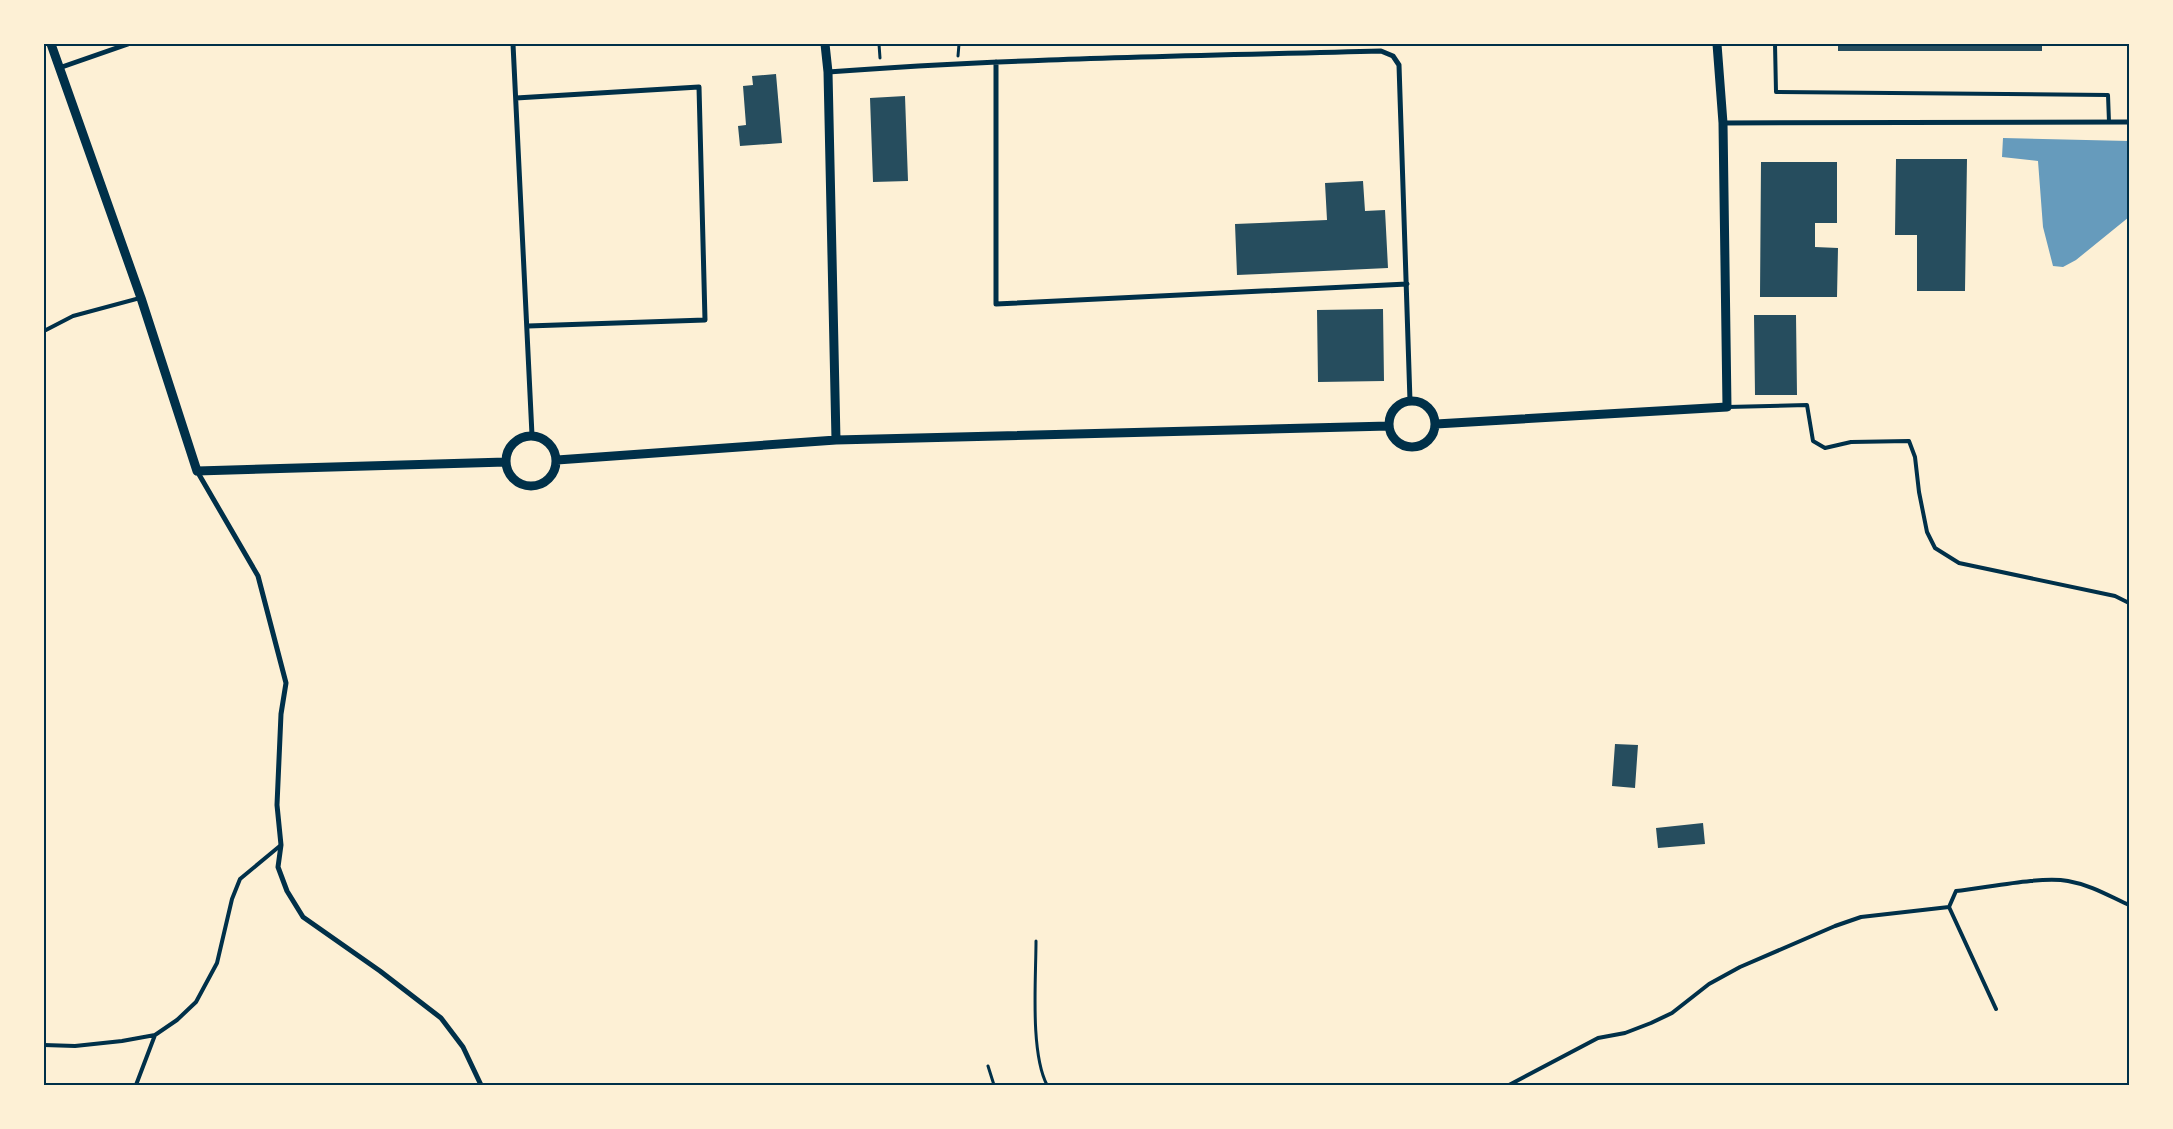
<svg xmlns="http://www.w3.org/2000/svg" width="2173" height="1129" viewBox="0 0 2173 1129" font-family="'Nunito Sans',sans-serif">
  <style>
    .water { fill: #669bbc }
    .building { fill: #264d5e }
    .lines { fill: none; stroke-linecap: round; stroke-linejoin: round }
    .path { stroke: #003049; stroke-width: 3 }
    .service { stroke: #003049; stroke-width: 4 }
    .minor { stroke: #003049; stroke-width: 5 }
    .tertiary { stroke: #003049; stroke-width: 9 }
    .neatline { fill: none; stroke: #003049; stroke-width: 2 }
  </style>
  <rect width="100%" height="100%" fill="#fdf0d5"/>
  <path class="water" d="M 2003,138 L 2129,141 L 2129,217 L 2076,260 L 2063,267 L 2053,266 L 2043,227 L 2038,161 L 2002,157 Z"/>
  <path class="building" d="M 1838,44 L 2042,44 L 2042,51 L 1838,51 Z
    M 776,74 L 782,143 L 740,146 L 738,126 L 746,125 L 743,86 L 753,85 L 752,76 Z
    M 905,96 L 908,181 L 873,182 L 870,98 Z
    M 1896,159 L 1967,159 L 1965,291 L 1917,291 L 1917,235 L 1895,235 Z
    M 1761,162 L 1837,162 L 1837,223 L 1815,223 L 1815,247 L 1838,248 L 1837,297 L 1760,297 Z
    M 1363,181 L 1365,211 L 1385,210 L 1388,268 L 1237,275 L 1235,224 L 1327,220 L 1325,183 Z
    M 1383,309 L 1384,381 L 1318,382 L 1317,310 Z
    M 1754,315 L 1796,315 L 1797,395 L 1755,395 Z
    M 1615,744 L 1638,745 L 1635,788 L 1612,786 Z
    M 1703,823 L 1705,844 L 1658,848 L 1656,828 Z"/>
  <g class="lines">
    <path class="path" d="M 879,44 L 880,58
      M 958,56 L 959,44
      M 1036,941 C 1036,979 1030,1052 1047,1085
      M 988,1066 L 994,1085"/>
    <path class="service" d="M 1775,44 L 1776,92 L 2108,95 L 2109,122
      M 44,331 L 73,316 L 140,298
      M 1727,407 L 1807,405 L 1813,441 L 1825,448 L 1851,442 L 1909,441 L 1915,457 L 1919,492 L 1927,532 L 1935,548 L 1959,563 L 2115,596 L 2129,603
      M 1949,907 L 1956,891 C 1986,888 2040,876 2068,881 C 2091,885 2109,896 2129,905
      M 44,1045 L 75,1046 L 122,1041 L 155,1035 L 177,1020 L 196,1002 L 217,963 L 232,899 L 240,879 L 281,845
      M 136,1085 L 155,1035
      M 1509,1085 L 1598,1038 L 1625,1033 L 1651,1023 L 1672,1013 L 1709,984 L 1740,967 L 1835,926 L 1861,917 L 1949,907 L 1996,1009"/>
    <path class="minor" d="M 513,44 L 532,435
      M 996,62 L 996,304 L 1407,284
      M 59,68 L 128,44
      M 828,72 C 1012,58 1197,56 1381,51 L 1393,56 L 1399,65 L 1410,401
      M 516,98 L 699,87 L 705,320 L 528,326
      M 1723,123 L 2129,122
      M 197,471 L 258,576 L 286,683 L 281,714 L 277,805 L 281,845 L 278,867 L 287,891 L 303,917 L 380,971 L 441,1018 L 463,1047 L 481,1085"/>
    <path class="tertiary" d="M 51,44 L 141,298 L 197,471 L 506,462
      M 825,44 L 828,72 L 836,440
      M1389 424a23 23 0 1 1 46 0a23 23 0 1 1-46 0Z
      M 1436,424 L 1727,407 L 1723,123 L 1717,44
      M506 461a25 25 0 1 1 50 0a25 25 0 1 1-50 0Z
      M 557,460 L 836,440 L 1389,426"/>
  </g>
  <rect width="2173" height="1129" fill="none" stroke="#fdf0d5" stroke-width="90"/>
  <rect x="45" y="45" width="2083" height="1039" class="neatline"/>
</svg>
